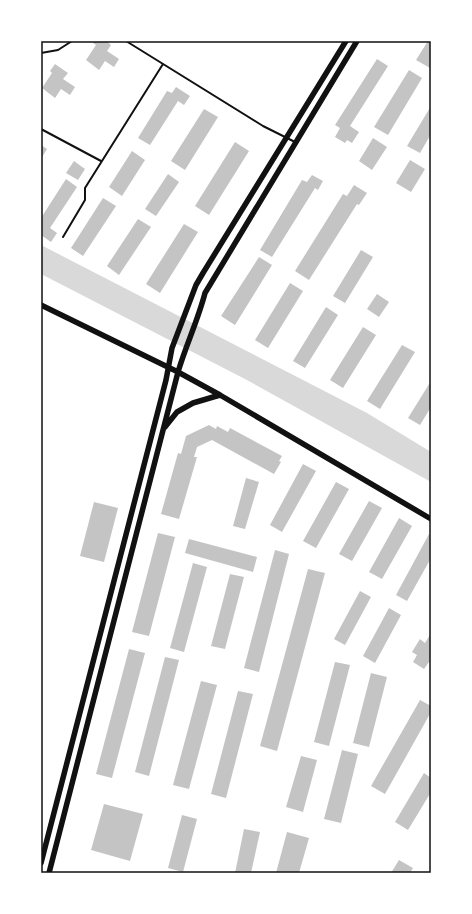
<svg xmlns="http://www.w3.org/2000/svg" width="472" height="914" viewBox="0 0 472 914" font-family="Spectral,serif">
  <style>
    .water { fill: #d9d9d9 }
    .building { fill: #c4c4c4 }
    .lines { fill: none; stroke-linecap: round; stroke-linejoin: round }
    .service { stroke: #111; stroke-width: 2 }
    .tertiary { stroke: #111; stroke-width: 5.5 }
    .neatline { fill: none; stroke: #111; stroke-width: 1.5 }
  </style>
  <rect width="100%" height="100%" fill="#fff"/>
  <path class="water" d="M 41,245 L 367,413 L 431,452 L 431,482 L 245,379 L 41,274 Z"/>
  <path class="building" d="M 95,41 L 106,41 L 111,45 L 107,51 L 119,59 L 114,67 L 105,61 L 99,70 L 86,60 L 96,45 L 93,43 Z
    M 428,41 L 431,41 L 430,68 L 416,60 Z
    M 377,59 L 388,66 L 350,126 L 359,132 L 352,143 L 347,140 L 345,143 L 335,137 L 340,128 L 335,125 Z
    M 55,64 L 68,73 L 63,79 L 75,87 L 70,95 L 61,89 L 55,98 L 42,88 L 52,73 L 50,71 Z
    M 409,70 L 422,78 L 388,135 L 374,127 Z
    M 176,87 L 190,96 L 184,105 L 178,101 L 150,145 L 138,138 L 167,91 L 172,93 Z
    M 431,106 L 431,134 L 420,153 L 407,146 Z
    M 204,109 L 218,117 L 185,170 L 171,161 Z
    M 373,138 L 387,147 L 372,170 L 359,161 Z
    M 235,142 L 249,151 L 209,215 L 195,206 Z
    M 41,145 L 47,149 L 41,159 Z
    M 132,151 L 145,160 L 122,196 L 109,187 Z
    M 410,160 L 425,169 L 411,192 L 396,183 Z
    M 74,161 L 85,169 L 78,180 L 66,173 Z
    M 168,174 L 179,182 L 156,216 L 145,209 Z
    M 312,175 L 323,181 L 318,190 L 315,188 L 272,257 L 260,250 L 302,180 L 307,182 Z
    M 66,179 L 77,187 L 50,228 L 57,233 L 51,242 L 41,235 L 42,225 L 41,225 L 41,218 Z
    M 354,185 L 367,193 L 359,205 L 357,204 L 309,280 L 295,271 L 343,194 L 347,196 Z
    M 103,198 L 116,206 L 83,256 L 71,248 Z
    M 138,219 L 151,227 L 119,275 L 107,266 Z
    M 184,224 L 198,232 L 160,293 L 146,284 Z
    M 361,250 L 373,257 L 345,303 L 333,296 Z
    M 259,257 L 272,265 L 235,325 L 221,316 Z
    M 290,283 L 303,291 L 268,348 L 255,340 Z
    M 377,294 L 389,302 L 379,317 L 367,309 Z
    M 326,307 L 338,315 L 305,368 L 293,361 Z
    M 363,327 L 376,335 L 343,388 L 330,380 Z
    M 402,345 L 415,352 L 380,409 L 367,401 Z
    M 431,381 L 431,407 L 420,425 L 408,418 Z
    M 209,425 L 216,429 L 217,426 L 228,432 L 230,428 L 282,456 L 279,461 L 281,462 L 274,474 L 212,440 L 197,447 L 194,457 L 197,457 L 179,519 L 161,514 L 178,453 L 181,454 L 186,436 Z
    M 303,464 L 316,471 L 282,532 L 270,525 Z
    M 246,478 L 259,482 L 245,529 L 233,526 Z
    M 336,482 L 349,489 L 316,548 L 303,541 Z
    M 369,501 L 382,508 L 352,561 L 339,554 Z
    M 94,502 L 118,508 L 104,562 L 80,556 Z
    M 399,518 L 412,526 L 382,579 L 369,572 Z
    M 158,533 L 175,537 L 149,636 L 132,632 Z
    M 429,534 L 431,536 L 431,558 L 407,601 L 396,595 Z
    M 189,539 L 257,557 L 253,572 L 185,553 Z
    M 275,550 L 289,554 L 259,672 L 244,668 Z
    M 193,563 L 207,567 L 184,652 L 170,648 Z
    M 308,569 L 325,573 L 277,751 L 260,746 Z
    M 230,574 L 244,577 L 225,649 L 211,646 Z
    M 360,591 L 371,597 L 345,645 L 334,639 Z
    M 389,608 L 401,615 L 375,663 L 363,656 Z
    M 431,633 L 431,664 L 429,662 L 424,669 L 413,662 L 417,655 L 412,652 L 420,639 L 425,643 Z
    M 129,649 L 145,653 L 112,778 L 96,774 Z
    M 165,657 L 179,660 L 149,776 L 135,772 Z
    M 335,662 L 350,665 L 329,746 L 314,742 Z
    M 371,673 L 387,677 L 369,747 L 353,743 Z
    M 201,681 L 217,685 L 189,789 L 173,785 Z
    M 238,691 L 253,694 L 226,798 L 211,794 Z
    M 420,700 L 431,706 L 431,712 L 385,794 L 371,786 Z
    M 342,750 L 358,754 L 341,823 L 324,819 Z
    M 301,756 L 317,760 L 303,812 L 286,807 Z
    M 424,773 L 431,778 L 431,792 L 408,830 L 395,822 Z
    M 104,804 L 143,814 L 130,861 L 91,850 Z
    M 182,815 L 197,819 L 183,872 L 168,868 Z
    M 244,829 L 260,832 L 251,873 L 235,873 Z
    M 287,832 L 309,838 L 299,873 L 276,873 Z
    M 399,860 L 413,868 L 410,873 L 391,873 Z"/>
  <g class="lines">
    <path class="service" d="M 126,41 L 263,126 L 295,142
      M 41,53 L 58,50 L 72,41
      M 41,129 L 101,161
      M 63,237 L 85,200 L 85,188 L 163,64"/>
    <path class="tertiary" d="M 41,305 L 178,372 L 220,395 L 431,519
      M 165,427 L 177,412 L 193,403 L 220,395
      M 41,863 L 166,380 L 172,348 L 196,285 L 203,273 L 346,41
      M 49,873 L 178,372 C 186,345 198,320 205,293 L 357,41"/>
  </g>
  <rect width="472" height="914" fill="none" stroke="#ffffff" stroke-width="84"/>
  <rect x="42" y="42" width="388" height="830" class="neatline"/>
</svg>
